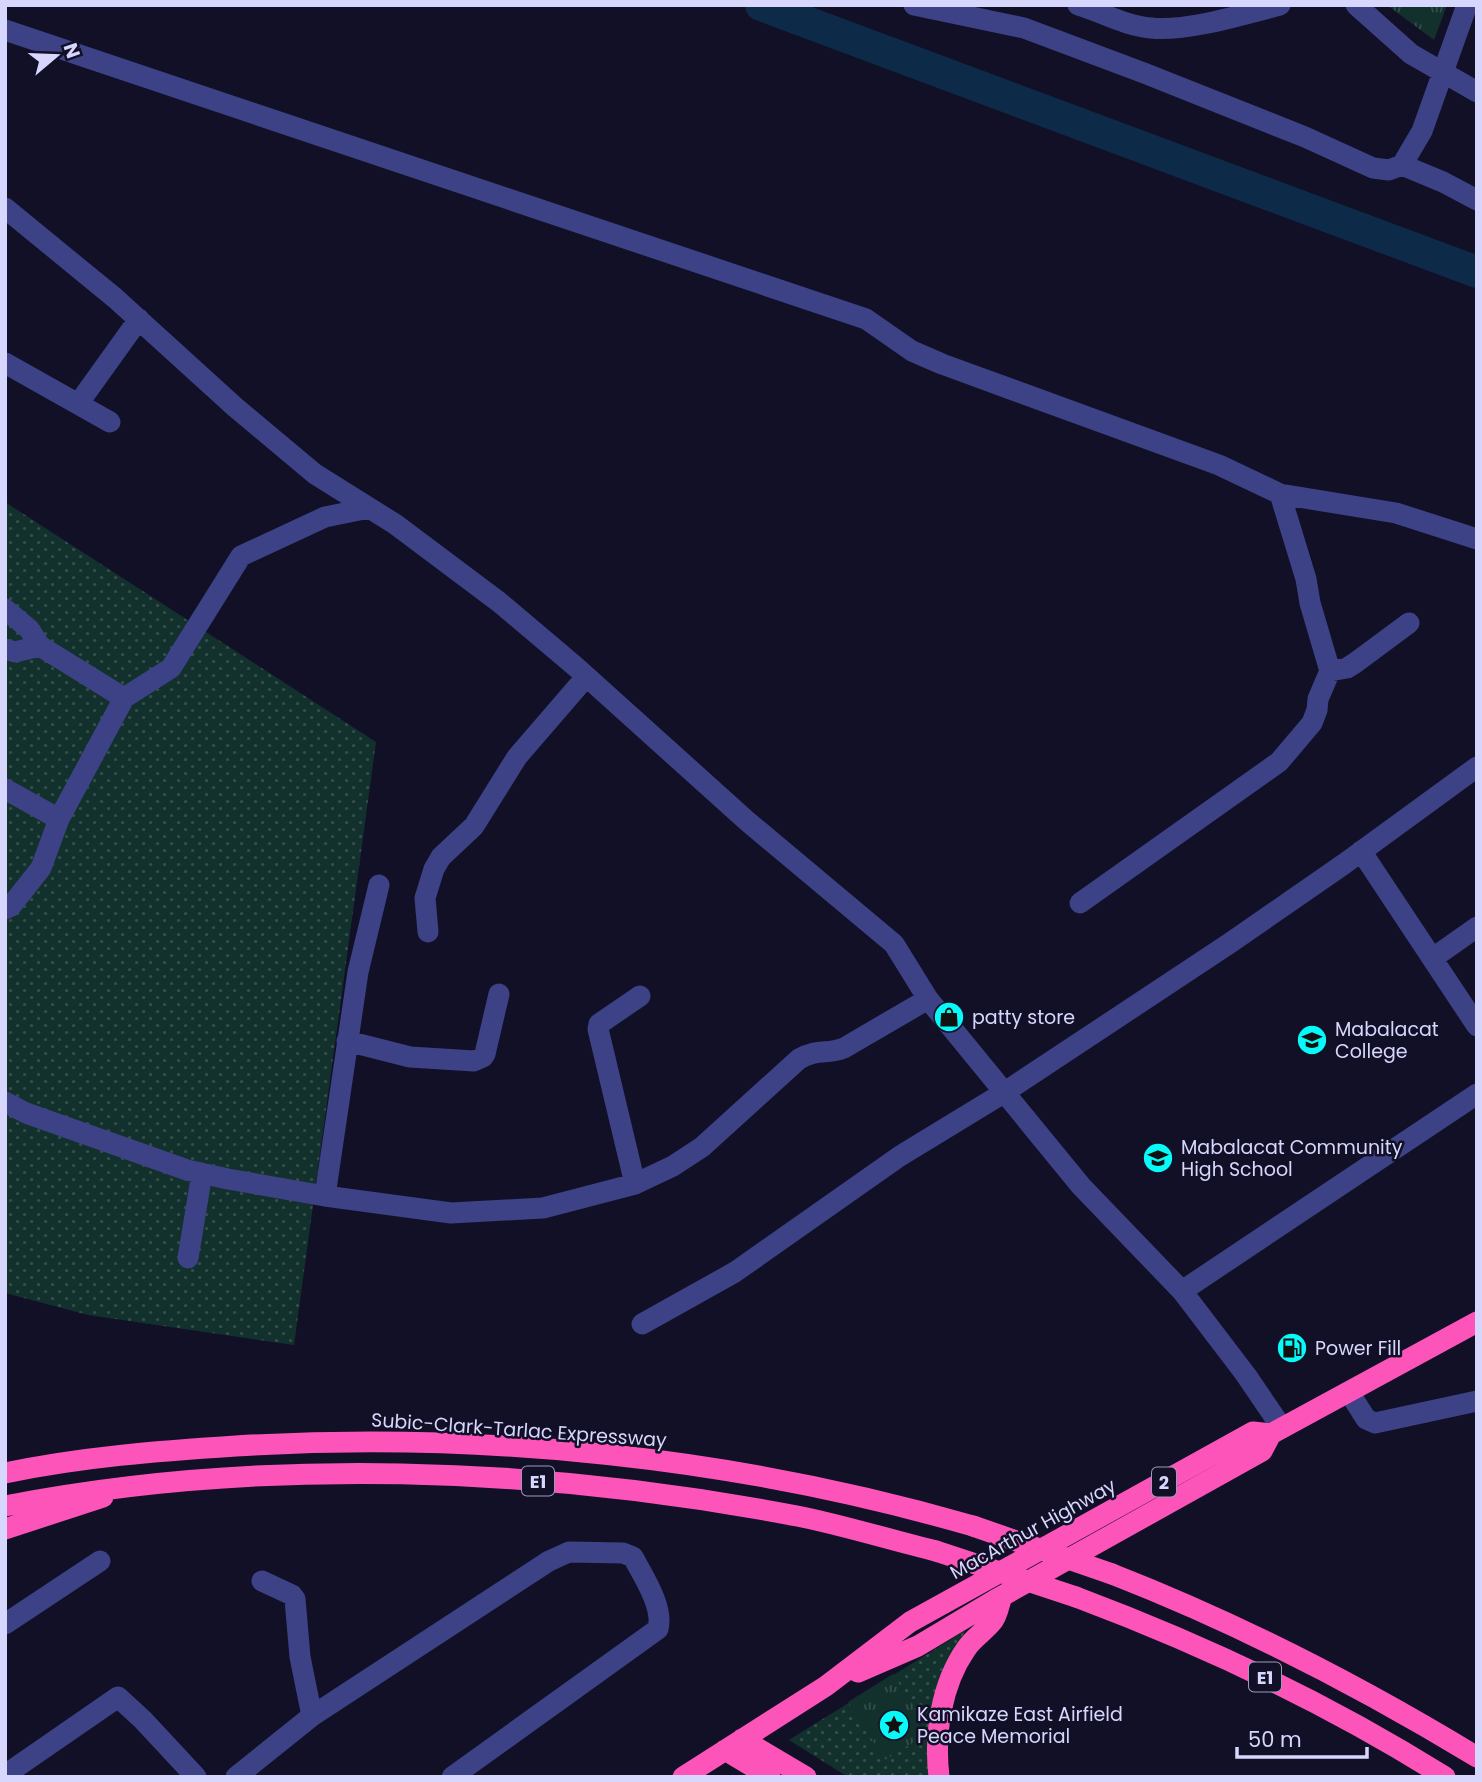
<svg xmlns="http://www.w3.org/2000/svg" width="1482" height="1782" viewBox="0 0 1482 1782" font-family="Poppins,sans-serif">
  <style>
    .grass { fill: url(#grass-dots) }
    .park { fill: url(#park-tufts) }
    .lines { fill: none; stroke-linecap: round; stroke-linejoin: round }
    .river { stroke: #0d2a49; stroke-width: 32 }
    .minor { stroke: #3c4285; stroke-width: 21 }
    .highway { stroke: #fc54b8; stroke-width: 21 }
    .highway-bridge { stroke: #fc54b8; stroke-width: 21 }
    .labels { text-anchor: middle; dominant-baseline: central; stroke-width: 5; stroke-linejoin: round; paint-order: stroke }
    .shield { fill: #111027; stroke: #9c9bbe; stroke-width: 2 }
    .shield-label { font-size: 18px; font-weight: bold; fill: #d7d7fe }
    .poi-label { font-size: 19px; fill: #d7d7fe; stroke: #111027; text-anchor: start }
    .street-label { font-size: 19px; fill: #d7d7fe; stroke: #111027 }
  </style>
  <defs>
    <pattern id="grass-dots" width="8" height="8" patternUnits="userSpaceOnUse" patternTransform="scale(1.75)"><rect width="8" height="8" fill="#13312c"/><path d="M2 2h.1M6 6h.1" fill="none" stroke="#354e4c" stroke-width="1.8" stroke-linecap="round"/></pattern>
    <pattern id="park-tufts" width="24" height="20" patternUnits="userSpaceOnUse" patternTransform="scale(1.75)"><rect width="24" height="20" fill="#13312c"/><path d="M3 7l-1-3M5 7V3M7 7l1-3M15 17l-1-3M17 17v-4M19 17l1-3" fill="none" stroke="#354e4c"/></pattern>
  </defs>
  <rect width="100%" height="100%" fill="#111027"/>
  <path class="grass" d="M 5,502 L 376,742 L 294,1345 L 88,1315 L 5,1293 Z
    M 966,1630 L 943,1670 L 933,1777 L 848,1777 L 789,1740 Z"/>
  <path class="park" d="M 1387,5 L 1447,5 L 1434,40 Z
    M 893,1674 L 930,1732 L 885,1760 L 848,1702 Z"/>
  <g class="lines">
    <path class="river" d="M 761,5 L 1477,272"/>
    <path class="minor" d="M 914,5 L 1024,28 L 1144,73 L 1305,137 L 1373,168 L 1389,170 L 1402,165 L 1422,131 L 1467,5
      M 1078,5 C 1102,12 1125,26 1151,28 C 1186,32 1245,14 1280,5
      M 1356,5 L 1411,54 L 1477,92
      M 5,30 L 866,319 L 912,351 L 942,364 L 1219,465 L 1280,494 L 1396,513 L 1477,539
      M 1402,165 L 1443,182 L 1477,200
      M 5,208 L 115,298 L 235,407 L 315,474 L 395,524 L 499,602 L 576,667 L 747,821 L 894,944 L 928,999 L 1081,1186 L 1182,1291 L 1246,1375 L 1282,1428
      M 5,363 L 110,422
      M 78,404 L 139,319
      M 5,609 L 29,629 L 40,646
      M 5,649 L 15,652 L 40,646 L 124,698
      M 1330,671 L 1347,668 L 1355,663 L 1409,623
      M 5,789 L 59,819
      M 1361,851 L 1477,1026
      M 1080,903 L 1279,762 L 1312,723 L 1317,710 L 1318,699 L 1330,671 L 1310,603 L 1306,579 L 1280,494
      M 5,909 L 11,906 L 41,868 L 59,819 L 124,698 L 171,668 L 241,556 L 325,517 L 369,508
      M 428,932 L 425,898 L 434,869 L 441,857 L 474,826 L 517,757 L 586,677
      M 1433,958 L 1477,927
      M 347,1041 L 410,1057 L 474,1061 L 483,1057 L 485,1054 L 499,994
      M 5,1102 L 26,1113 L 187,1170 L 228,1179 L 325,1196 L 451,1213 L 543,1208 L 635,1184 L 673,1166 L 702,1147 L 799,1059 C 819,1048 826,1055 844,1048 L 928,999
      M 635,1184 L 598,1029 L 599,1024 L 640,996
      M 325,1196 L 358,972 L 379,885
      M 188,1258 L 202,1173
      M 1182,1291 L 1477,1094
      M 642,1324 L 735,1272 L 900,1156 L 1005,1092 L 1230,943 L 1344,864 L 1477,767
      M 1349,1392 L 1366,1419 L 1375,1423 L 1477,1401
      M 262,1581 L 292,1595 L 295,1599 L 300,1657 L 312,1716
      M 5,1624 L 100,1561
      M 5,1775 L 118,1697 L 143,1720 L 196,1777
      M 236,1777 L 312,1716 L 549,1561 L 569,1552 L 623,1553 L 633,1557 C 643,1576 664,1607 658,1629 L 452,1777"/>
    <path class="highway" d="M 5,1473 C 81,1457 159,1451 236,1446 C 483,1431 735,1457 973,1526
      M 5,1506 C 262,1456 541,1467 797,1516 C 843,1525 890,1540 936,1551
      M 5,1529 L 103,1497
      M 1112,1574 C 1240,1624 1360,1686 1477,1757
      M 1076,1597 C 1204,1645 1329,1704 1445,1777
      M 858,1672 L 918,1646 L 995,1600 L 1262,1451 L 1271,1434
      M 742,1739 L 806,1777
      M 725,1750 L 770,1777
      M 683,1777 L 826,1686 L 910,1622 L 1253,1432 L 1271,1434 L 1477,1322
      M 939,1777 C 934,1734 941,1685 966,1649 C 973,1638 984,1632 992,1622 C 998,1616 999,1604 1002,1596"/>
    <path class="highway-bridge" d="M 973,1526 L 1112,1574
      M 936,1551 L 1076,1597"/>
  </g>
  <defs>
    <g id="shop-disc" transform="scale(1.575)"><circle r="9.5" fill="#07faf7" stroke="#111027"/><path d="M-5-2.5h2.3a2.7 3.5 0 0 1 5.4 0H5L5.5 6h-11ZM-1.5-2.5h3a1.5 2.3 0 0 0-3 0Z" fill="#111"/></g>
    <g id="university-disc" transform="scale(1.575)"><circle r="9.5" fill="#07faf7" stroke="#111027"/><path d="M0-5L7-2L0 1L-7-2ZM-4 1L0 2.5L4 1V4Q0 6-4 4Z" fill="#111"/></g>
    <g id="school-disc" transform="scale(1.575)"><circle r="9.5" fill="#07faf7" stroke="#111027"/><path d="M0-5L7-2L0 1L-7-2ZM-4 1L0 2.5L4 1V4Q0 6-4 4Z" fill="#111"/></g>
    <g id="fuel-disc" transform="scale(1.575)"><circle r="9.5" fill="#07faf7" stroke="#111027"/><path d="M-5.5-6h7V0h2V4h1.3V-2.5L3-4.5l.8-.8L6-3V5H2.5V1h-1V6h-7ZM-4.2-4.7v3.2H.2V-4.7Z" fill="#111"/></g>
    <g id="sight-disc" transform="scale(1.575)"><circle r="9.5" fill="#07faf7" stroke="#111027"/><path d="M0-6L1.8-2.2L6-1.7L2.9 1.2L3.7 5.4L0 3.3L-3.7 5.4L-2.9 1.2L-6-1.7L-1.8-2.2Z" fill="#111"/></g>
  </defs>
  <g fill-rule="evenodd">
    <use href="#shop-disc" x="949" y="1017"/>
    <use href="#university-disc" x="1312" y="1040"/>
    <use href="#school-disc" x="1158" y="1158"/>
    <use href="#fuel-disc" x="1292" y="1348"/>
    <use href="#sight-disc" x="894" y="1725"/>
  </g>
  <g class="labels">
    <g class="shield">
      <rect x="522" y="1466.5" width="32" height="29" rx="5"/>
      <rect x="1152" y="1467.5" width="24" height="29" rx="5"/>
      <rect x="1249" y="1662.5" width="32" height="29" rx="5"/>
    </g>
    <g class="shield-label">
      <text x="538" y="1481">E1</text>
      <text x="1164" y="1482">2</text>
      <text x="1265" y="1677">E1</text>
    </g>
    <g class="poi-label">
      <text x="972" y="1017">patty store</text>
      <text x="1335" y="1029">Mabalacat<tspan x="1335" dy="22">College</tspan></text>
      <text x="1181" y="1147">Mabalacat Community<tspan x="1181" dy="22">High School</tspan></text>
      <text x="1315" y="1348">Power Fill</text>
      <text x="917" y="1714">Kamikaze East Airfield<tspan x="917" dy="22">Peace Memorial</tspan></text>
    </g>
    <g class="street-label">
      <text transform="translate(519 1430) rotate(4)">Subic-Clark-Tarlac Expressway</text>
      <text transform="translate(1033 1529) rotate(-29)">MacArthur Highway</text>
    </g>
  </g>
  <rect width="1482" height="1782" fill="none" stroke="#d7d7fe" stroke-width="14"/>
  <g transform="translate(56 56) rotate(71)" stroke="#111027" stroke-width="5" paint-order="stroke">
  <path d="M0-5L12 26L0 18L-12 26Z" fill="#d7d7fe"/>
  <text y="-10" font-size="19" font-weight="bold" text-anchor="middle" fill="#d7d7fe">N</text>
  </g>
  <path d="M1237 1747v10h130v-10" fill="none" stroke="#d7d7fe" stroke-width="3.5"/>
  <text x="1248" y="1747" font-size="21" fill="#d7d7fe" stroke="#111027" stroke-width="5" paint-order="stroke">50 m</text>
</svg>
